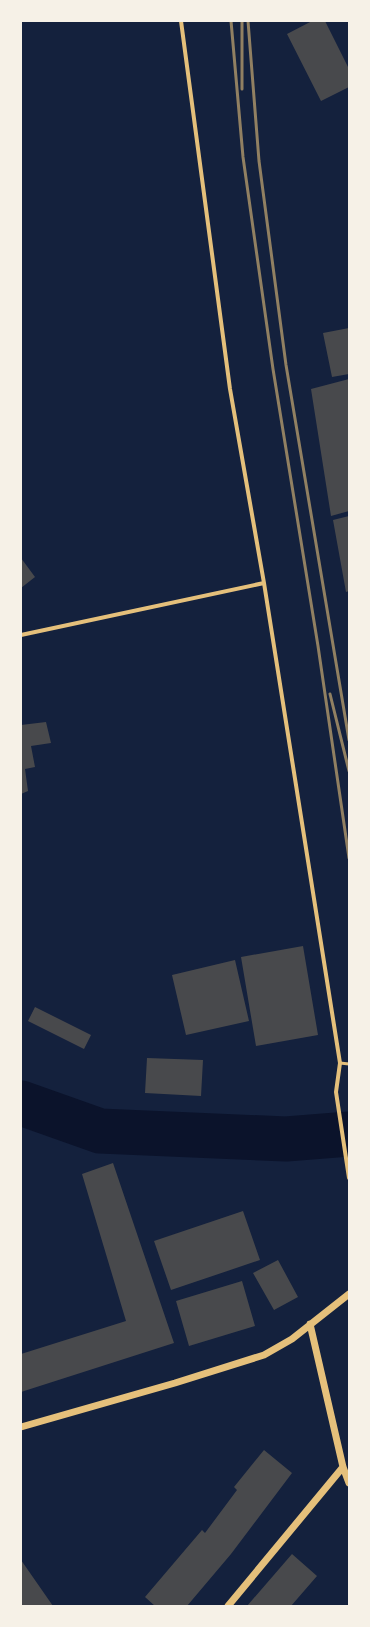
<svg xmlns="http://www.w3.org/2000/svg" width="370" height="1627" viewBox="0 0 370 1627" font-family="'Sofia Sans Condensed',sans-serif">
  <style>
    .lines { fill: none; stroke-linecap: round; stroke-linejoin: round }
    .river { stroke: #0b132b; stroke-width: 45 }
    .building { fill: #48494c }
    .service { stroke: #e5c07b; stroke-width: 3 }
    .minor { stroke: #e5c07b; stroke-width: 4 }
    .tertiary { stroke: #e5c07b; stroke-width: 7 }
    .rail { stroke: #918062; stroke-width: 3 }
  </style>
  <rect width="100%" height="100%" fill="#14213d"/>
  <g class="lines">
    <path class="river" d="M 21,1103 L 100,1131 L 286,1139 L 349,1134"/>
  </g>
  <path class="building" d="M 312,21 L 325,21 L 349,69 L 349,87 L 321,101 L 287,34 Z
    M 349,328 L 349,374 L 332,377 L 323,333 Z
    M 349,379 L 349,511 L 331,516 L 311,389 Z
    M 349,516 L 349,591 L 346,592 L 333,520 Z
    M 21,558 L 35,577 L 21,588 Z
    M 46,722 L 51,743 L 31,746 L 35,767 L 25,769 L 28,791 L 21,794 L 21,725 Z
    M 303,946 L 318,1035 L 256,1046 L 241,957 Z
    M 235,960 L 249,1021 L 186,1035 L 172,975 Z
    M 35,1007 L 91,1035 L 84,1049 L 28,1021 Z
    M 147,1058 L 203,1060 L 201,1096 L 145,1093 Z
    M 113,1163 L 174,1343 L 21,1392 L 21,1354 L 126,1321 L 82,1174 Z
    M 243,1211 L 260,1260 L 171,1290 L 154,1241 Z
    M 278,1260 L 298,1297 L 274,1310 L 253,1273 Z
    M 242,1281 L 255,1326 L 189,1346 L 176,1301 Z
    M 264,1450 L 292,1473 L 231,1554 L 187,1606 L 155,1606 L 145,1597 L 202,1530 L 205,1533 L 237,1490 L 234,1487 Z
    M 292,1554 L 317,1576 L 291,1606 L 247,1606 Z
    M 21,1560 L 53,1606 L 21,1606 Z"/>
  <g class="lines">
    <path class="service" d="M 340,1063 L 349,1064"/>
    <path class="minor" d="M 181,21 L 230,389 L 264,583 L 340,1063 L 336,1092 L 349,1178
      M 21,635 L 264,583"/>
    <path class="tertiary" d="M 310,1324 L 343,1467 L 349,1483
      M 21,1427 L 175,1383 L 264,1355 L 292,1339 L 349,1294
      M 228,1606 L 343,1467"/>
    <path class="rail" d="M 231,21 L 243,157 L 273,369 L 318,646 L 349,858
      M 242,21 L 242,89
      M 248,21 L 259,161 L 286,365 L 349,740
      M 330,694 L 349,771"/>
  </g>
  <rect width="370" height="1627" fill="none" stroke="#f6f1e7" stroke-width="44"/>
</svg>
